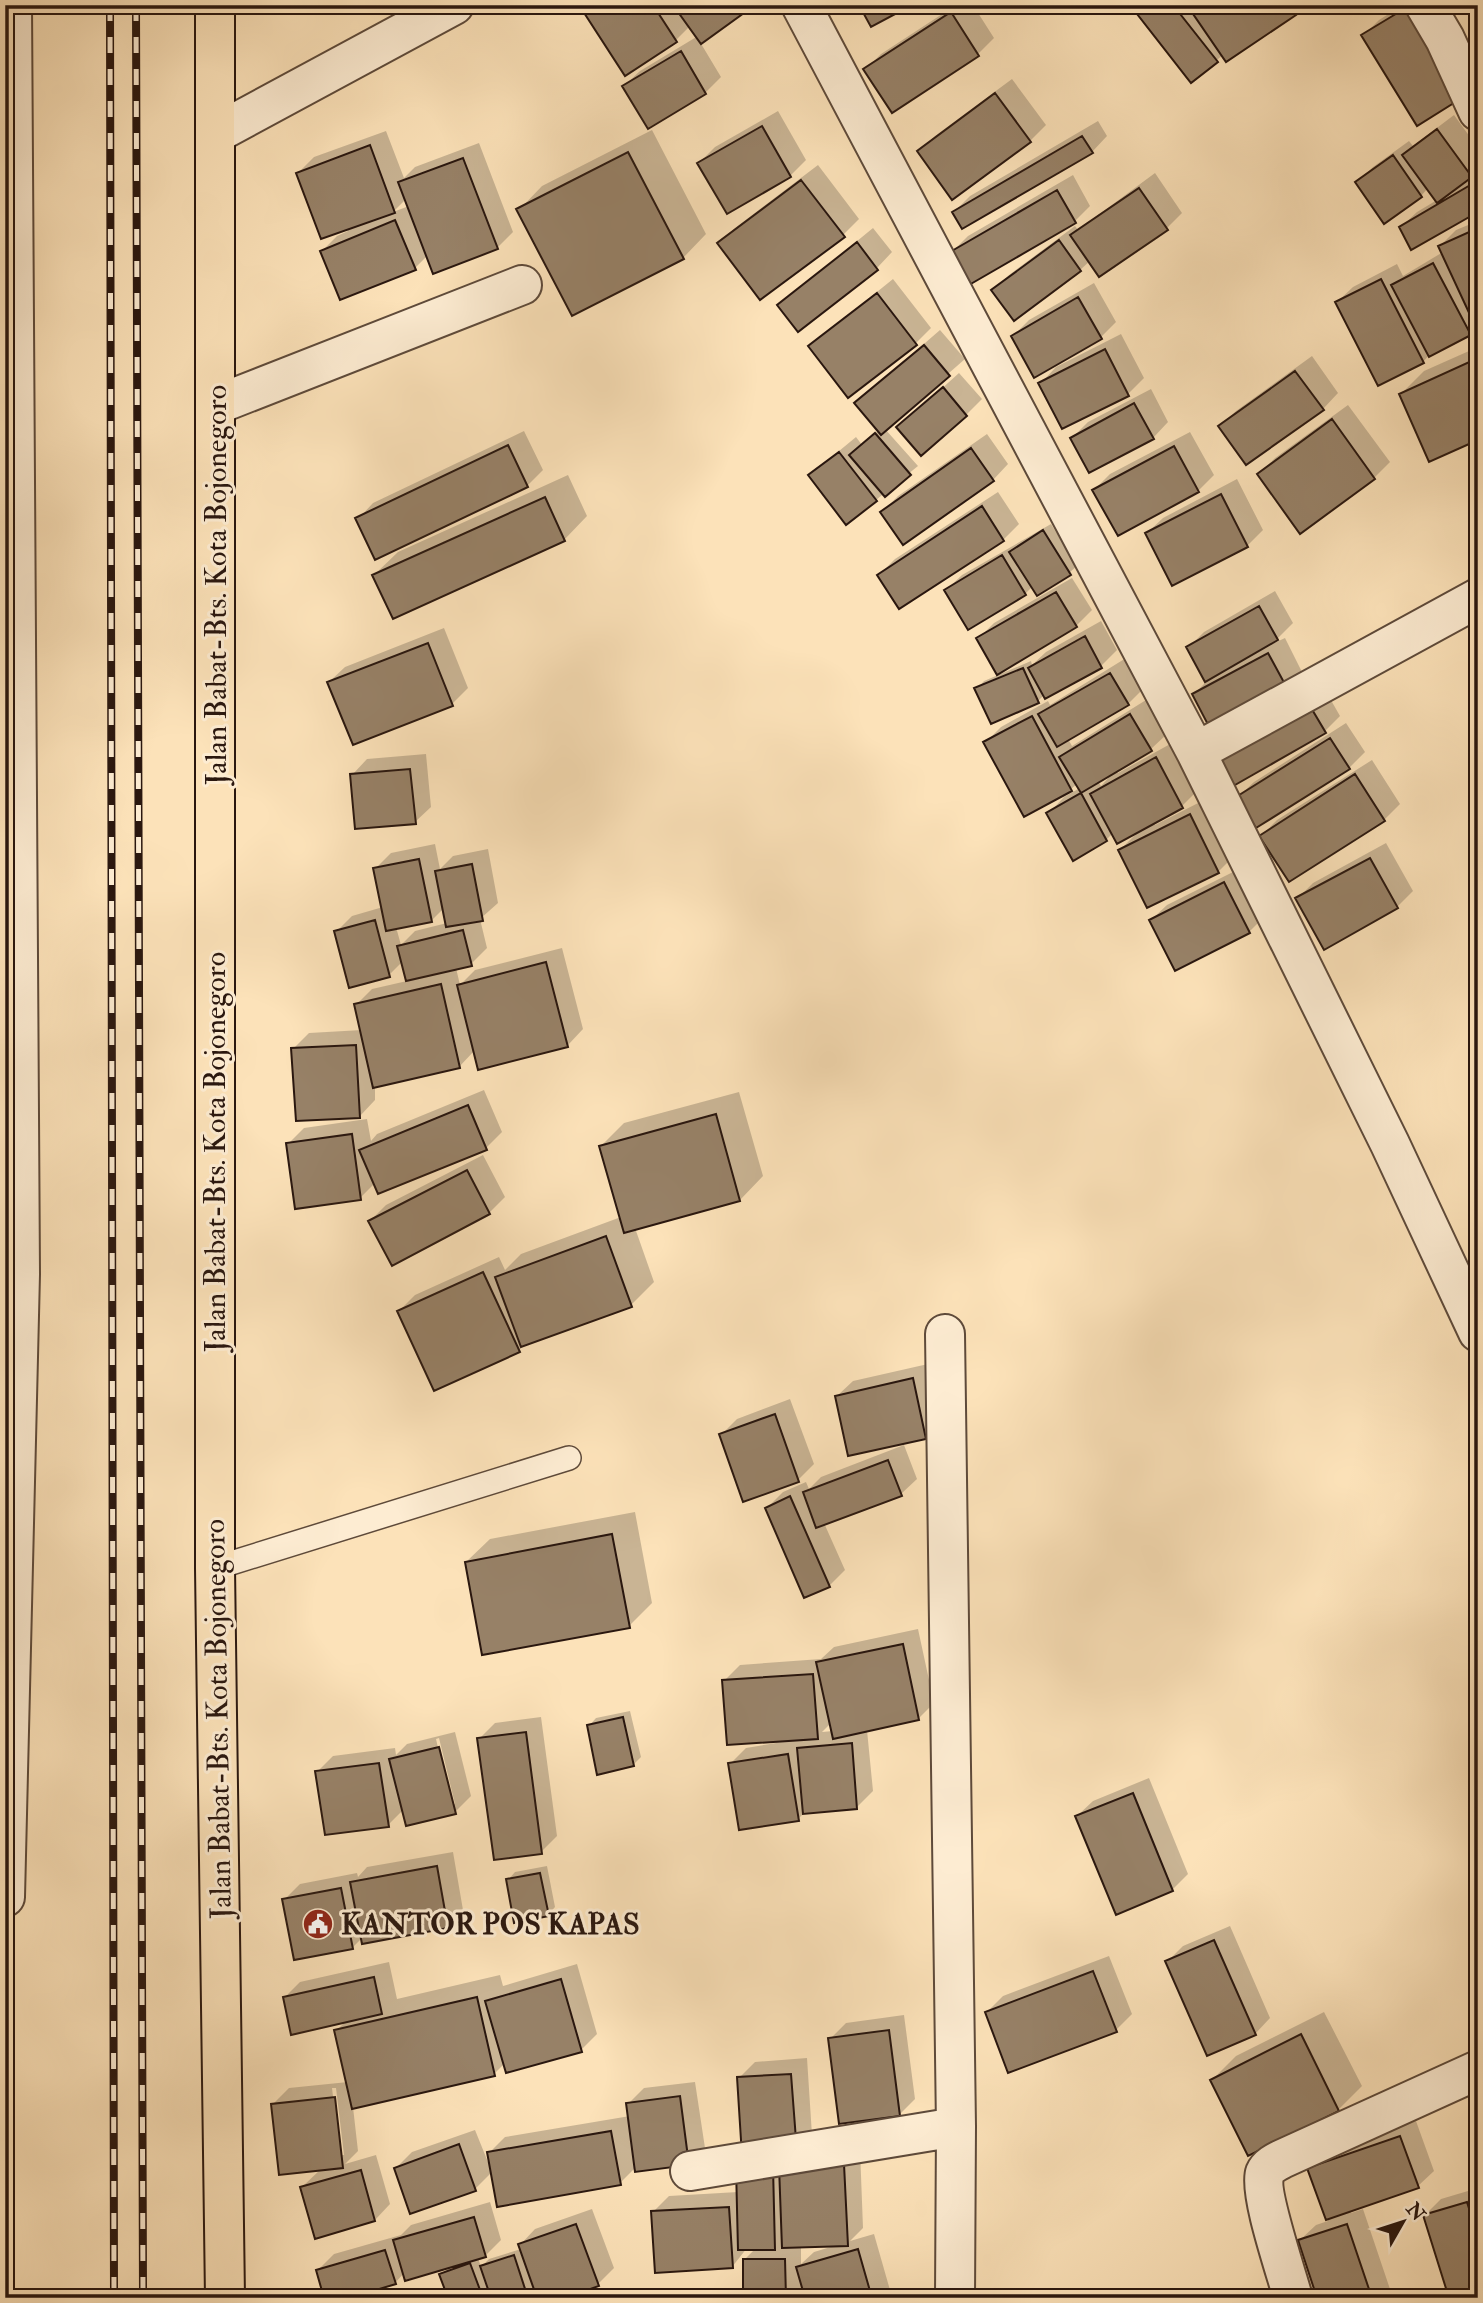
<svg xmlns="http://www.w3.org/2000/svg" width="1483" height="2303" viewBox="0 0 1483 2303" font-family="'IM FELL Double Pica',serif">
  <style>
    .shadow { fill: #0003; fill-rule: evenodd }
    .building { fill: #978167; stroke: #2a170f; stroke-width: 2 }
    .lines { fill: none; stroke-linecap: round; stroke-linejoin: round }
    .lane-casing { stroke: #5e4a3a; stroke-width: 26 }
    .street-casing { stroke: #5e4a3a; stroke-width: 42 }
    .highway-casing { stroke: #2a170f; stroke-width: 42 }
    .lane { stroke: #fdecd2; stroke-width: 23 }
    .street { stroke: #fdecd2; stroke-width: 38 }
    .highway { stroke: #fce2b9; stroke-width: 38 }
    .rail-casing { stroke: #2a170f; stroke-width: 8 }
    .rail { stroke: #fdecd2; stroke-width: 5; stroke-dasharray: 16; stroke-linecap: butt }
    .labels { text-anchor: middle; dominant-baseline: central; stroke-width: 6; stroke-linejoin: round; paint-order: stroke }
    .street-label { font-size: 30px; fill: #2a170f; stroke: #fdecd2 }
    .poi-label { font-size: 30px; font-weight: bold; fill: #2a170f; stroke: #fdecd2; text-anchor: start }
  </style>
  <rect width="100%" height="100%" fill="#fce2b9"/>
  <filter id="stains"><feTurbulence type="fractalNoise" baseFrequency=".00286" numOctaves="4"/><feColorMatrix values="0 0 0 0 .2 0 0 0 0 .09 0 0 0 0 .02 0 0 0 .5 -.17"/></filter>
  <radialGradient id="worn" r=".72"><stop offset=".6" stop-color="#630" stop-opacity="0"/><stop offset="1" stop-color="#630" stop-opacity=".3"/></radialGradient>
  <path class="shadow" d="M 581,5 L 752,5 L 700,42 L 721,77 L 705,93 L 624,86 L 640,71 L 698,36 L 690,26 L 676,40 Z
    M 956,5 L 973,5 L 994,38 L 978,54 L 892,110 L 865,70 L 881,54 Z
    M 1141,5 L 1304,5 L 1295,14 L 1223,55 L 1192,80 Z
    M 1403,5 L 1434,5 L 1363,36 L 1379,20 Z
    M 1012,79 L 1046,125 L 1030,141 L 919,152 L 935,136 Z
    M 778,111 L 806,160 L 790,176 L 699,163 L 715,147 Z
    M 1454,115 L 1478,148 L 1478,169 L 1462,182 L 1463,184 L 1478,176 L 1478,210 L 1401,227 L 1417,212 L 1437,200 L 1428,188 L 1421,196 L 1357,183 L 1373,167 L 1409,141 L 1413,146 Z
    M 1098,121 L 1107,136 L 1092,152 L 954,212 L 970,196 Z
    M 652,130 L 706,234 L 683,258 L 519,210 L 542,186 Z
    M 386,131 L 404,178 L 415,167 L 479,143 L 513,232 L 497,248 L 428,255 L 415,268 L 322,251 L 337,236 L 348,231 L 298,173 L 314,157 ZM 406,199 L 409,206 L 393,212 Z
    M 818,165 L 859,219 L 843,235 L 719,243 L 735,228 Z
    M 1155,173 L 1182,213 L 1166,229 L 1090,261 L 1080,270 L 993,291 L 1009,275 L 1075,226 L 1078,230 Z
    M 1073,175 L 1090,206 L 1074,222 L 952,252 L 968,236 Z
    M 1478,221 L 1478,328 L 1431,353 L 1423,362 L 1337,302 L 1353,287 L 1397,264 L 1403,276 L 1443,252 L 1440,246 L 1456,230 Z
    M 873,228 L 892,252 L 877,268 L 779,305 Z
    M 893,279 L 931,328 L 915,344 L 810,346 Z
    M 1094,283 L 1116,322 L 1101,337 L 1013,336 L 1029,320 Z
    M 940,330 L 965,359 L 885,429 L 918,466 L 876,500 L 810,475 L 856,437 L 862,445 L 879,430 L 856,403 Z
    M 1121,334 L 1144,378 L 1128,394 L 1063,427 L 1041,383 L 1056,367 Z
    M 1478,347 L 1478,438 L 1401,394 L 1424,371 Z
    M 1312,356 L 1338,393 L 1323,409 L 1220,426 L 1236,411 Z
    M 959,373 L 982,399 L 966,415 L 899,427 Z
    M 1151,389 L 1168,422 L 1153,438 L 1072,438 L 1088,422 Z
    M 1348,405 L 1390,462 L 1374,478 L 1300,531 L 1259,474 L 1275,458 Z
    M 524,431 L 543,470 L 527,486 L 358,519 L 373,503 Z
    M 1190,432 L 1214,475 L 1198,491 L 1094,490 L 1110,474 Z
    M 987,434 L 1008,464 L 993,480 L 882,512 L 898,496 Z
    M 568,475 L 587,516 L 564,540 L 374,575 L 398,552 Z
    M 1237,479 L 1263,530 L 1247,546 L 1147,533 L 1163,518 Z
    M 998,492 L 1019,524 L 1003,540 L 900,607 L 879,575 L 895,559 Z
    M 1051,524 L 1077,566 L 1069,573 L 1033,586 L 1025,594 L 946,590 L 962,575 Z
    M 1072,578 L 1092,610 L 1076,626 L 978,639 L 994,623 Z
    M 1275,591 L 1293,623 L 1272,644 L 1285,638 L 1307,682 L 1320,681 L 1340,716 L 1325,731 L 1229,732 L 1194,694 L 1207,681 L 1188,648 L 1204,632 Z
    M 1101,621 L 1117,650 L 1101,666 L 1046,697 L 1044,695 L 1038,701 L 977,689 L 984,681 L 1031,661 L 1032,665 L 1046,652 Z
    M 444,628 L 468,688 L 452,704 L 329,682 L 345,667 Z
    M 1126,658 L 1144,688 L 1128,704 L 1068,739 L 1072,746 L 1146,700 L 1167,734 L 1151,749 L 1116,770 L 1118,773 L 1172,743 L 1198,790 L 1182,806 L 1153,822 L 1155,825 L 1206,799 L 1234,856 L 1218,872 L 1120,850 L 1139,831 L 1113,833 L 1106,840 L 1049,813 L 1064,797 L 1080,788 L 1077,784 L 1071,789 L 985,743 L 1001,727 L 1048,701 L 1050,705 ZM 1112,774 L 1101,786 L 1098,781 Z
    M 1346,723 L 1365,752 L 1349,768 L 1238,797 L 1254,782 Z
    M 426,754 L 431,807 L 415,822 L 352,775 L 367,759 Z
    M 1372,760 L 1400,804 L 1384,820 L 1261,836 L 1277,820 Z
    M 1386,843 L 1413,891 L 1397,907 L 1298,898 L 1313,883 Z
    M 435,844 L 440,869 L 453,856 L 488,849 L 498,903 L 480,919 L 487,948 L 471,964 L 456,968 L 460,985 L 475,970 L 562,948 L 583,1029 L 568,1045 L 480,1068 L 475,1050 L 459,1067 L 375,1086 L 375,1100 L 360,1116 L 293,1049 L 309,1033 L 362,1030 L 356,1005 L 372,989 L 407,981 L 403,961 L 389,975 L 336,932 L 352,916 L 383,907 L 375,869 L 391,853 ZM 444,908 L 447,923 L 415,931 L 401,945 L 396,927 L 432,920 Z
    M 1241,868 L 1265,916 L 1249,932 L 1151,920 L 1167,905 Z
    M 484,1090 L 502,1132 L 486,1148 L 375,1183 L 360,1198 L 288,1144 L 304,1128 L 367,1119 L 371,1141 L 377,1134 Z
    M 739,1092 L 763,1176 L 740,1200 L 635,1228 L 654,1282 L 631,1305 L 527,1343 L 519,1350 L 435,1389 L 399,1311 L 415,1295 L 499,1257 L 505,1270 L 521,1254 L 621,1217 L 601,1146 L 624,1123 Z
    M 483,1155 L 505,1197 L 489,1213 L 370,1221 L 386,1205 Z
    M 928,1364 L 941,1422 L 925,1438 L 837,1396 L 853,1381 Z
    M 790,1399 L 814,1464 L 798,1480 L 721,1435 L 737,1419 Z
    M 904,1445 L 917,1479 L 901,1494 L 824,1523 L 845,1570 L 829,1586 L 767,1508 L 783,1492 L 806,1482 L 809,1489 L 821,1477 Z
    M 635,1512 L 652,1603 L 629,1626 L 466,1562 L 490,1539 Z
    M 918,1629 L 934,1703 L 918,1719 L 867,1730 L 873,1791 L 857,1807 L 805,1812 L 798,1819 L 730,1764 L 746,1748 L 776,1743 L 724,1681 L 740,1665 L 821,1659 L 834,1647 ZM 831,1723 L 833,1731 L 822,1732 Z
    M 630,1711 L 641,1757 L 633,1765 L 589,1726 L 596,1718 Z
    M 541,1717 L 557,1836 L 541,1852 L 479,1739 L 495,1723 Z
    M 455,1732 L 471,1796 L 455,1812 L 403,1810 L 388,1825 L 317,1772 L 333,1756 L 395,1748 L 396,1755 L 407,1744 ZM 439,1738 L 455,1804 L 451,1804 L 436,1739 Z
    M 1149,1778 L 1188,1874 L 1172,1890 L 1077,1816 L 1093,1801 Z
    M 453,1852 L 463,1910 L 447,1926 L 362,1938 L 352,1948 L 284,1900 L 300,1884 L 357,1873 L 358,1877 L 367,1867 Z
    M 547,1866 L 555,1907 L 548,1915 L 508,1880 L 515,1872 Z
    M 1230,1926 L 1270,2018 L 1255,2034 L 1167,1962 L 1183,1946 Z
    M 1109,1956 L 1132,2014 L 1116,2030 L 987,2012 L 1003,1996 Z
    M 389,1962 L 397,1999 L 500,1975 L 503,1986 L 577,1964 L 597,2034 L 581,2050 L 505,2063 L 494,2074 L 353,2107 L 358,2151 L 345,2164 L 376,2155 L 390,2204 L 375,2220 L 302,2187 L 321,2169 L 273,2104 L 289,2088 L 348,2082 L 336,2031 L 346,2021 L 284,1998 L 300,1982 ZM 332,2088 L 336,2088 L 344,2155 L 340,2155 Z
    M 1324,2012 L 1362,2086 L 1338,2110 L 1212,2080 L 1236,2056 Z
    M 904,2015 L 915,2099 L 899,2115 L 830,2039 L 846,2023 Z
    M 807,2058 L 812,2135 L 860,2149 L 863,2228 L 850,2241 L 874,2234 L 890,2290 L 883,2298 L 807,2298 L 802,2285 L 802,2298 L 745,2298 L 744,2260 L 756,2248 L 747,2248 L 732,2267 L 653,2212 L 669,2196 L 738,2192 L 752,2154 L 739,2078 L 755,2062 ZM 801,2245 L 834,2246 L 814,2252 L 801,2264 Z
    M 695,2082 L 705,2148 L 689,2164 L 636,2167 L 620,2183 L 489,2153 L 505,2137 L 630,2116 L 628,2104 L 644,2088 Z
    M 1416,2121 L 1434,2171 L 1418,2186 L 1350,2210 L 1351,2213 L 1363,2209 L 1391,2292 L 1385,2298 L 1318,2298 L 1300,2240 L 1316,2225 L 1328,2221 L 1309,2168 L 1325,2152 Z
    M 475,2130 L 492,2172 L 475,2189 L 396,2168 L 412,2152 Z
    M 1478,2188 L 1478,2295 L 1451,2298 L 1425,2215 L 1441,2199 Z
    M 490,2202 L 501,2240 L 485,2256 L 478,2258 L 481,2267 L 489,2259 L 521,2249 L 520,2245 L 535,2229 L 592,2209 L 614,2268 L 598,2284 L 538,2298 L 449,2298 L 441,2275 L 450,2266 L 404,2273 L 395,2283 L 318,2270 L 334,2254 L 401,2235 L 411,2225 Z
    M 737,2289 L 738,2298 L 695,2298 L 699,2294 Z
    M 939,2291 L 940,2298 L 907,2298 Z
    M 672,2295 L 672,2298 L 649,2298 Z"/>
  <path class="building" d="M 579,5 L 653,5 L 677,42 L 625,76 Z
    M 673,5 L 755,5 L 701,44 Z
    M 859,5 L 912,5 L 871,27 Z
    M 1139,5 L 1173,5 L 1218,62 L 1191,83 L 1134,10 Z
    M 1192,5 L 1289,5 L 1296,15 L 1226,62 L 1189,8 Z
    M 1409,6 L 1465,96 L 1417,126 L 1361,35 Z
    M 951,12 L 979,56 L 892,113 L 863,69 Z
    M 681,51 L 706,94 L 648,129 L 622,86 Z
    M 995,93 L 1031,142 L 952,200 L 917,151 Z
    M 762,126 L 791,177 L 727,214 L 697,163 Z
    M 1437,129 L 1472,177 L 1437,203 L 1402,155 Z
    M 1082,136 L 1093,153 L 962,229 L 952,212 Z
    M 370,145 L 395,213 L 321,239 L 296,173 Z
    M 628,152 L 684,259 L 572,316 L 516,209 Z
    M 1393,155 L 1422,197 L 1384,224 L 1355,182 Z
    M 463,158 L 498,249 L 433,274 L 398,182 Z
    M 801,180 L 845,237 L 760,300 L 717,243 Z
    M 1472,184 L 1478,193 L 1478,212 L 1411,250 L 1399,227 Z
    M 1139,188 L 1168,230 L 1099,277 L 1070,235 Z
    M 1057,190 L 1076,223 L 969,285 L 950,252 Z
    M 395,220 L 416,270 L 340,300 L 320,251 Z
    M 1478,228 L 1478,332 L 1438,246 Z
    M 1059,240 L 1081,271 L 1014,321 L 991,290 Z
    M 857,242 L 878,270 L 798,332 L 777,305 Z
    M 1433,263 L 1471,335 L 1429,357 L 1391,285 Z
    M 1381,279 L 1424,363 L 1378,386 L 1335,302 Z
    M 877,293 L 917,345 L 848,398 L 808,346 Z
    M 1078,297 L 1102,339 L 1034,378 L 1011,336 Z
    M 924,345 L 950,376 L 881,435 L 854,403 Z
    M 1105,349 L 1129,396 L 1062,429 L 1038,383 Z
    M 1478,358 L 1478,440 L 1429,462 L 1399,394 Z
    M 1295,371 L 1324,410 L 1246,465 L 1218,426 Z
    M 943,387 L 967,416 L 921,456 L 896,427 Z
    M 1134,403 L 1154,439 L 1089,473 L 1070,438 Z
    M 1332,419 L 1375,479 L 1300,534 L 1257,474 Z
    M 875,433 L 911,475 L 885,497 L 849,455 Z
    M 508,445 L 528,487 L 375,560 L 355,518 Z
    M 1174,446 L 1199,492 L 1118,536 L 1092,490 Z
    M 971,448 L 994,481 L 903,545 L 880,512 Z
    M 839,452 L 877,501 L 846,525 L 808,475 Z
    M 1221,494 L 1248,547 L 1172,586 L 1145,533 Z
    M 545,497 L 565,541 L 393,619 L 372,575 Z
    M 982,506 L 1004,541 L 899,609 L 877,575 Z
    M 1043,530 L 1071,575 L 1037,596 L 1009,552 Z
    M 1002,555 L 1026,595 L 968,630 L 944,590 Z
    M 1056,592 L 1077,627 L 997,675 L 976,638 Z
    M 1259,606 L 1278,640 L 1205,682 L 1186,647 Z
    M 1085,636 L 1102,668 L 1045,699 L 1028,668 Z
    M 428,643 L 453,706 L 353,745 L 327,682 Z
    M 1268,653 L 1293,699 L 1216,740 L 1192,694 Z
    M 1023,668 L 1039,703 L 991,724 L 974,688 Z
    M 1110,673 L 1129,705 L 1057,747 L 1038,714 Z
    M 1304,696 L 1326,733 L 1228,789 L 1207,752 Z
    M 1130,714 L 1152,751 L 1081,793 L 1059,757 Z
    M 1032,716 L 1072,791 L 1024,817 L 983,742 Z
    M 1330,738 L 1350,769 L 1256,828 L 1236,797 Z
    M 1156,757 L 1183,808 L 1117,844 L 1090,794 Z
    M 410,769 L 416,824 L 355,829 L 350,774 Z
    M 1355,774 L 1385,821 L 1289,882 L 1259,836 Z
    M 1081,793 L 1107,841 L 1073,861 L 1046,813 Z
    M 1190,814 L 1219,873 L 1147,908 L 1118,850 Z
    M 1370,858 L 1398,908 L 1324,950 L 1295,898 Z
    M 419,859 L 432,922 L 386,931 L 373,868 Z
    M 472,864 L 483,921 L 446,927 L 435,871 Z
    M 1224,882 L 1250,933 L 1175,971 L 1149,920 Z
    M 375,920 L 390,977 L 349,988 L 334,931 Z
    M 463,930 L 472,966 L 406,981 L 397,946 Z
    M 546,962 L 568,1047 L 478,1070 L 457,985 Z
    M 441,984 L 460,1068 L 373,1088 L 354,1004 Z
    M 356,1045 L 360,1118 L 296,1121 L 291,1048 Z
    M 468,1105 L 487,1150 L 378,1194 L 359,1150 Z
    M 716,1114 L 740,1201 L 624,1233 L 599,1146 Z
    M 352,1134 L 361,1200 L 295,1209 L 286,1143 Z
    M 467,1170 L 490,1214 L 392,1266 L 368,1221 Z
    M 606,1236 L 632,1307 L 521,1347 L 495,1277 Z
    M 483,1272 L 520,1352 L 434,1391 L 397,1311 Z
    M 913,1378 L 926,1439 L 848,1456 L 835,1396 Z
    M 775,1414 L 799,1482 L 743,1502 L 719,1434 Z
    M 888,1460 L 902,1496 L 816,1528 L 803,1492 Z
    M 790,1496 L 830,1587 L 804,1598 L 765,1508 Z
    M 612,1534 L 630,1628 L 482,1655 L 465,1562 Z
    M 903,1644 L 919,1720 L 833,1739 L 816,1662 Z
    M 813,1674 L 818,1739 L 727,1745 L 722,1680 Z
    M 623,1717 L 634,1766 L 597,1775 L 587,1725 Z
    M 526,1732 L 542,1854 L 494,1860 L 477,1738 Z
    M 852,1743 L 857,1809 L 803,1814 L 797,1748 Z
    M 439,1747 L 456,1814 L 406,1826 L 389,1759 Z
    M 788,1754 L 799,1821 L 739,1830 L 728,1763 Z
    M 379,1763 L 389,1827 L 325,1835 L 315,1771 Z
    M 1133,1793 L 1173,1891 L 1116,1915 L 1075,1816 Z
    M 437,1866 L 448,1928 L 362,1944 L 350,1882 Z
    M 540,1873 L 549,1916 L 514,1923 L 506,1879 Z
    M 341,1888 L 353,1949 L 294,1960 L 282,1899 Z
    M 1214,1940 L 1256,2035 L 1207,2056 L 1165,1961 Z
    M 1093,1971 L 1117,2032 L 1008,2073 L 985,2012 Z
    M 374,1977 L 382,2014 L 291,2035 L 283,1997 Z
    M 561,1979 L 582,2052 L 506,2073 L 485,2001 Z
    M 477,1997 L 495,2076 L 352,2109 L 334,2030 Z
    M 889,2030 L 900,2116 L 839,2124 L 828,2038 Z
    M 1301,2034 L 1339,2111 L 1248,2156 L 1210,2080 Z
    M 791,2074 L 797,2153 L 742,2156 L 737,2077 Z
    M 680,2096 L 689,2165 L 635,2172 L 626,2103 Z
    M 335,2097 L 343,2168 L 279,2175 L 271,2104 Z
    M 611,2131 L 621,2185 L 497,2207 L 487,2152 Z
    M 1400,2136 L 1419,2188 L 1326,2220 L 1307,2168 Z
    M 459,2144 L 476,2191 L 410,2214 L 394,2168 Z
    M 844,2164 L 848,2246 L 782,2248 L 779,2166 Z
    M 736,2167 L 773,2167 L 775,2250 L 738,2250 Z
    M 361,2170 L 375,2221 L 315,2239 L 300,2187 Z
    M 1467,2202 L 1478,2237 L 1478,2297 L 1449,2298 L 1423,2215 Z
    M 729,2207 L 733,2268 L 655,2273 L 651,2211 Z
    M 474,2217 L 486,2257 L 405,2281 L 393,2240 Z
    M 576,2224 L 599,2286 L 564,2298 L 537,2298 L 518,2244 Z
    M 1347,2224 L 1372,2298 L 1317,2298 L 1298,2240 Z
    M 858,2249 L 872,2298 L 805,2298 L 796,2267 Z
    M 385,2250 L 396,2284 L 349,2298 L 324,2298 L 316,2270 Z
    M 514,2255 L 528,2298 L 491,2298 L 480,2266 Z
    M 743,2259 L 785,2259 L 786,2298 L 743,2298 Z
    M 470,2263 L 483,2298 L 448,2298 L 439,2274 Z"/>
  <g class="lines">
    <g class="lane-casing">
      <path id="lane" d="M 215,1568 L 569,1458"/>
    </g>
    <g class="street-casing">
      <path id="street" d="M 801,5 L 1196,752 L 1390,1144 L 1478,1332
        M 1425,5 L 1445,39 L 1478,111
        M 215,134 L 454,5
        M 216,405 L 522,285
        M 1196,752 L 1478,598
        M 945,1334 L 956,2127 L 955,2298
        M 5,1897 L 20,1274 L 12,5
        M 690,2171 L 956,2127
        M 1293,2298 C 1287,2275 1258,2191 1265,2173 C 1268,2166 1276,2162 1282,2159 L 1478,2070"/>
    </g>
    <g class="highway-casing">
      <path id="highway" d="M 215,5 L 215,1568 L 225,2298"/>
    </g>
    <use href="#lane" class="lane"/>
    <use href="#street" class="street"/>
    <use href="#highway" class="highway"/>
    <g class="rail-casing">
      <path id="rail" d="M 110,5 L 114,2298
        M 136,5 L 143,2298"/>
    </g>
    <use href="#rail" class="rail"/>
  </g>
  <defs>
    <g id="civic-disc" transform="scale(1.575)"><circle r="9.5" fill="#8f2418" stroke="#fdecd2"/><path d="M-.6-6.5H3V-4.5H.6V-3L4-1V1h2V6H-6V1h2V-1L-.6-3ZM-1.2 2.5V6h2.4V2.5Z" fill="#fff"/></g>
  </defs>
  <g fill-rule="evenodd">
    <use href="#civic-disc" x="318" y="1924"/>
  </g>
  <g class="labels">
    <g class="street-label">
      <text transform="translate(216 585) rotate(-90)">Jalan Babat-Bts. Kota Bojonegoro</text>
      <text transform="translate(215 1152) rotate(-90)">Jalan Babat-Bts. Kota Bojonegoro</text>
      <text transform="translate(218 1719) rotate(-91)">Jalan Babat-Bts. Kota Bojonegoro</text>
    </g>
    <g class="poi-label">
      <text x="341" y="1924">KANTOR POS KAPAS</text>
    </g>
  </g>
  <rect width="1483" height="2303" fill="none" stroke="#fce2b9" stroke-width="28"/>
  <rect x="7" y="7" width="1469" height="2289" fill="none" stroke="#2a170f" stroke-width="3.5"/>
  <rect x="14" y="14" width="1455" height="2275" fill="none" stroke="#2a170f" stroke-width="2"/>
  <g transform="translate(1403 2222) rotate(51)" stroke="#fdecd2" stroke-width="5" paint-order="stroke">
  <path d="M0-5L12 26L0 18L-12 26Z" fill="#2a170f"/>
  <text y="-10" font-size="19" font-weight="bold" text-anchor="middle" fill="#2a170f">N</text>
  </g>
  <rect width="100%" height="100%" filter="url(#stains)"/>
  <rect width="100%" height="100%" fill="url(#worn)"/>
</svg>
